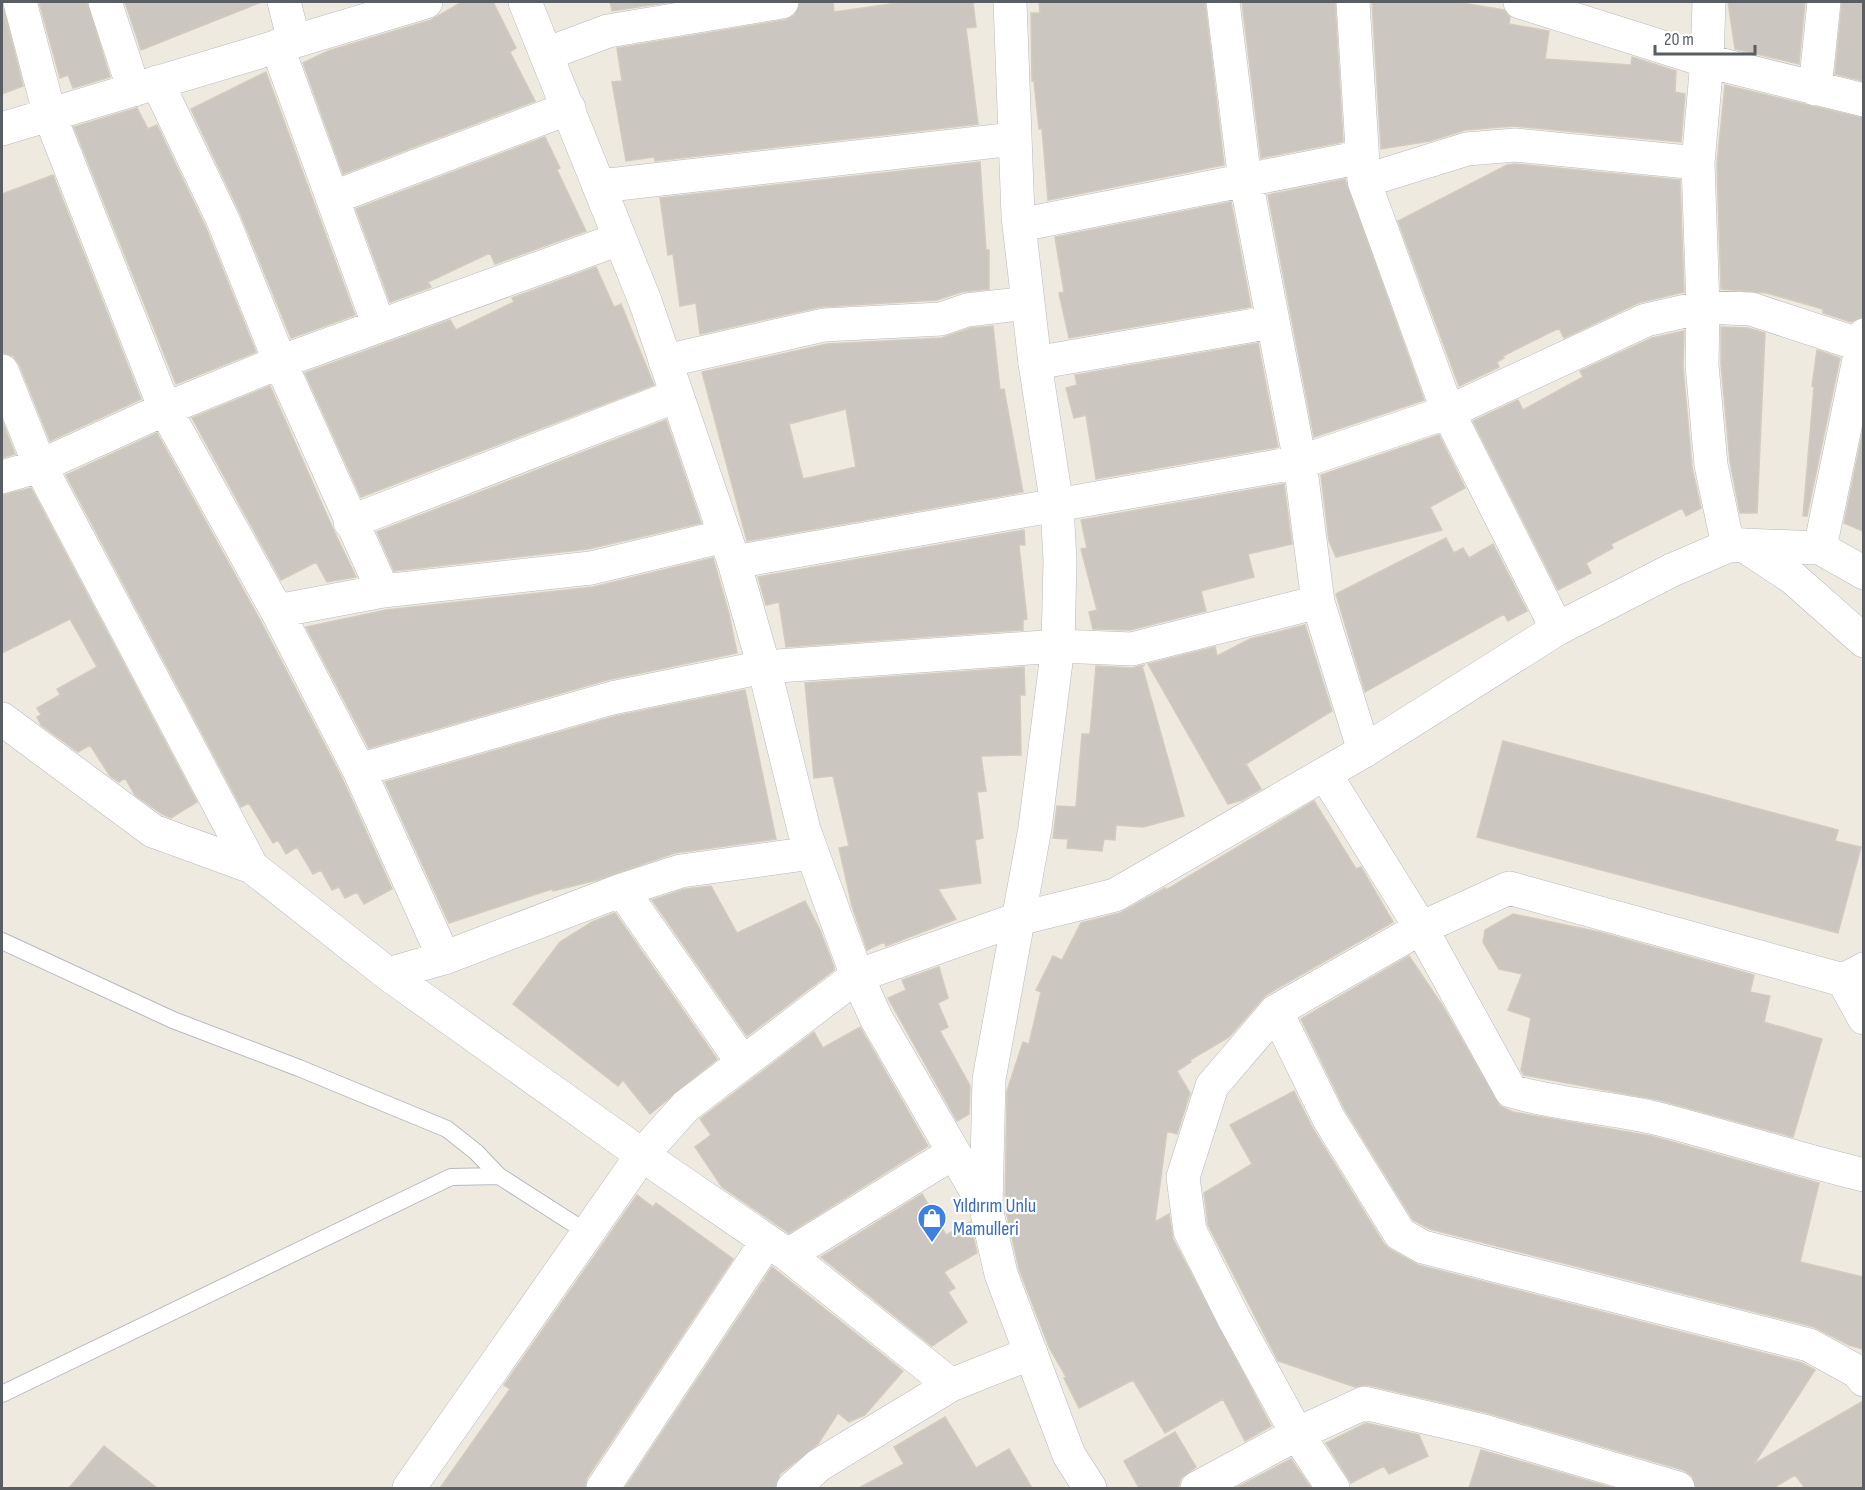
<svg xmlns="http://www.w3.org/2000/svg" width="1865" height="1490" viewBox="0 0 1865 1490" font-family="'Sofia Sans Condensed',sans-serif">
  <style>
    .building { fill: #cbc6bf; stroke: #d3cbbe; stroke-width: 1.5; fill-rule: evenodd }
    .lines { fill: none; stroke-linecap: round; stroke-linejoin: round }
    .service-casing { stroke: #b6babf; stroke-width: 18 }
    .minor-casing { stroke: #b6babf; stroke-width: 34 }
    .tertiary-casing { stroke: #b6babf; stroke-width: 34 }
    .service { stroke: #fff; stroke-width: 16 }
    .minor { stroke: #fff; stroke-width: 33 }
    .tertiary { stroke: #fff; stroke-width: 33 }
    .labels { text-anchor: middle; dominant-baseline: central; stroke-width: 4.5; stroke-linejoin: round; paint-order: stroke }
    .shop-label { font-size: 20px; fill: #366cbe; stroke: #fff; text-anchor: start }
  </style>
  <rect width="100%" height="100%" fill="#eeeae0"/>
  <path class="building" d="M 2,2 L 23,86 L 2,94 Z
    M 39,2 L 87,2 L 110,77 L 73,88 L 68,75 L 60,78 Z
    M 125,2 L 258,2 L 259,3 L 141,50 Z
    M 462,2 L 493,2 L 516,48 L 510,52 L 535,101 L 343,174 L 303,63 L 328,51 L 431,20 Z
    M 610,2 L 671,2 L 612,11 Z
    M 800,2 L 833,2 L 834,12 L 905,2 L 973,2 L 976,27 L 966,28 L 978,124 L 655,161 L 654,157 L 626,161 L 612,82 L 622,81 L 617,48 L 785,20 L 794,16 Z
    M 1039,2 L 1205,2 L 1224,165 L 1048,200 L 1042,129 L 1039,129 L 1034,81 L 1032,81 L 1031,13 L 1040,13 Z
    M 1242,2 L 1335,2 L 1343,142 L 1261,158 Z
    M 1372,2 L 1456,2 L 1504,10 L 1510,17 L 1509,24 L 1549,31 L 1545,59 L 1631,65 L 1632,57 L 1676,71 L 1675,92 L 1685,94 L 1681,142 L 1514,126 L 1465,130 L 1430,141 L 1381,149 Z
    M 1728,2 L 1805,2 L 1799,64 L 1735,49 Z
    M 1842,2 L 1863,2 L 1863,81 L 1835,74 Z
    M 266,72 L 355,315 L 291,338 L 240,213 L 191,109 Z
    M 1725,85 L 1863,118 L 1863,317 L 1851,322 L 1823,313 L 1823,309 L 1767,293 L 1721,289 L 1717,164 Z
    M 137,108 L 148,129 L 157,125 L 206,228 L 256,352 L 176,384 L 74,127 Z
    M 545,137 L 560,168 L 557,170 L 586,231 L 495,264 L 490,253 L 428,282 L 431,287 L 390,302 L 356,209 Z
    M 980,162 L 986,250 L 989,250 L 989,289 L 961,292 L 937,300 L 820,307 L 700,334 L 696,303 L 680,306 L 673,254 L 668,255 L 660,198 Z
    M 1515,164 L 1680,180 L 1684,292 L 1638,303 L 1564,338 L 1559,328 L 1503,356 L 1504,358 L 1497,362 L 1499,367 L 1459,386 L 1398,221 L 1507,165 Z
    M 53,175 L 141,399 L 50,441 L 19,364 L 13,356 L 2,353 L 2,194 Z
    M 1345,179 L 1424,400 L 1314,437 L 1268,195 Z
    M 1231,202 L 1251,307 L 1069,338 L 1059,293 L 1064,292 L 1055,237 Z
    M 596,267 L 614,307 L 621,304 L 654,385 L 361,497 L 305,373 L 450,320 L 456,330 L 514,302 L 512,298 Z
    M 993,326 L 1000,390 L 1004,389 L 1023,492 L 747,541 L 702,372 L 827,344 L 942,338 L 971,328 ZM 846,409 L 856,467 L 803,479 L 789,424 Z
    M 1721,327 L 1748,328 L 1765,333 L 1757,513 L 1740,513 L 1730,462 L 1721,364 Z
    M 1684,331 L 1683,367 L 1692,467 L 1701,508 L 1686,516 L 1682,508 L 1611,544 L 1613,548 L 1586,563 L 1591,573 L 1558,590 L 1473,421 L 1518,400 L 1523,410 L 1583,377 L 1580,371 L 1652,338 Z
    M 1258,343 L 1278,447 L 1096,479 L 1086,415 L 1074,418 L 1066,388 L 1077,385 L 1075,375 Z
    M 1817,350 L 1840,358 L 1807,516 L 1803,516 L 1814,387 L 1812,386 Z
    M 270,386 L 333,529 L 356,577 L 327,582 L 316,562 L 281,580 L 192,418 Z
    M 2,420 L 15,454 L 2,458 Z
    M 666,420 L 701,523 L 588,549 L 394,571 L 377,532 Z
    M 1863,430 L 1863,531 L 1844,523 Z
    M 157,433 L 260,620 L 342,778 L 392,889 L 364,904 L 357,892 L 345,898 L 339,887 L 332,890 L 321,870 L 313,874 L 297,847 L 286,854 L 278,840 L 273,843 L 249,803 L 241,807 L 66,475 Z
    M 1439,435 L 1465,488 L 1430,507 L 1442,530 L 1336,557 L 1329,541 L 1321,475 Z
    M 1284,484 L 1292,544 L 1248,554 L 1254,577 L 1201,591 L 1206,611 L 1130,630 L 1093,629 L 1089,612 L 1097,610 L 1081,549 L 1087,548 L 1081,520 Z
    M 31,488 L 197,802 L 171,818 L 162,814 L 135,795 L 125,778 L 119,782 L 110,776 L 90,745 L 78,752 L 41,725 L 37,717 L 41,715 L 37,708 L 60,695 L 57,689 L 97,667 L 70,619 L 2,653 L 2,495 Z
    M 1024,530 L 1025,545 L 1019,545 L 1027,619 L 1023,620 L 1023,630 L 786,647 L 779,602 L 766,605 L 758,577 Z
    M 1446,538 L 1454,553 L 1463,548 L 1469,558 L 1493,544 L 1527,611 L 1508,621 L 1504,614 L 1365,692 L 1336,594 Z
    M 713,558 L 729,614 L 737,653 L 607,680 L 369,748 L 306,627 L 386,610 L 593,587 Z
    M 1305,625 L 1332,711 L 1246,764 L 1261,789 L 1242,800 L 1228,804 L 1148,664 L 1215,647 L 1217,656 L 1250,639 Z
    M 1145,665 L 1142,666 L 1184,816 L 1143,827 L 1116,825 L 1115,840 L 1104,839 L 1102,851 L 1067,848 L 1068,839 L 1053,838 L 1057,806 L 1076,807 L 1082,734 L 1090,734 L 1096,666 L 1131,668 Z
    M 1024,667 L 1025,695 L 1020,695 L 1021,755 L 981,756 L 986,791 L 977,792 L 983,838 L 975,840 L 981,883 L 938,889 L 956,919 L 886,946 L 884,942 L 867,950 L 852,906 L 839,848 L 849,846 L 833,776 L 814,778 L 805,683 Z
    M 745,690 L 776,839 L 675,853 L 597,880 L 553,891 L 552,889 L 449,923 L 385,782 L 616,716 Z
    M 1503,741 L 1838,830 L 1835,841 L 1861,847 L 1838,933 L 1477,837 Z
    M 1314,801 L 1356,869 L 1361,867 L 1393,922 L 1266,995 L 1229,1037 L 1190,1060 L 1191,1062 L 1177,1071 L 1190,1093 L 1177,1134 L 1167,1131 L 1155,1222 L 1169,1214 L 1173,1239 L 1271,1426 L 1245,1441 L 1223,1399 L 1165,1433 L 1133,1380 L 1079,1408 L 1064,1378 L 1066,1377 L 1049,1347 L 1019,1269 L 1005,1206 L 1007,1091 L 1023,1042 L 1029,1044 L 1041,992 L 1036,990 L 1053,956 L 1062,960 L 1081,923 L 1120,913 L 1165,888 L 1166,890 Z
    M 711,886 L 737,933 L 805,901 L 820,930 L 834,967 L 834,970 L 747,1036 L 652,900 L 685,889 Z
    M 615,913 L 717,1059 L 650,1114 L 623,1080 L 618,1086 L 513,1004 L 560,942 L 592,922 Z
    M 1513,914 L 1599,932 L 1754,975 L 1750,992 L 1770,996 L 1764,1022 L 1822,1039 L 1793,1137 L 1659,1100 L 1524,1075 L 1521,1070 L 1531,1018 L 1508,1010 L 1522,974 L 1499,969 L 1483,942 L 1485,930 Z
    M 1409,956 L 1442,1005 L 1500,1106 L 1513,1112 L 1651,1136 L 1819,1183 L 1800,1262 L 1863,1277 L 1863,1349 L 1849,1345 L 1814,1327 L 1430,1229 L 1413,1220 L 1345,1110 L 1301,1019 Z
    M 939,967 L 948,998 L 938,1003 L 948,1027 L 940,1031 L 970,1086 L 969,1114 L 957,1121 L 888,998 L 906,990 L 902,980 Z
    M 860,1027 L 928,1146 L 789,1233 L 722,1187 L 695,1147 L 711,1135 L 700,1119 L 814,1032 L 823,1048 Z
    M 1294,1091 L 1313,1129 L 1384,1244 L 1391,1250 L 1418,1265 L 1802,1363 L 1815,1370 L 1754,1464 L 1863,1401 L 1863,1488 L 1805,1488 L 1795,1475 L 1773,1488 L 1696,1488 L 1692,1476 L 1683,1470 L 1488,1413 L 1368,1385 L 1355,1387 L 1278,1361 L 1208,1225 L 1204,1193 L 1252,1164 L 1230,1125 Z
    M 922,1194 L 946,1235 L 970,1222 L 977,1253 L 944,1272 L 955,1288 L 948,1292 L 967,1322 L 932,1346 L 821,1257 Z
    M 637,1195 L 653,1207 L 656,1203 L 733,1259 L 587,1478 L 585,1488 L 440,1488 L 510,1389 L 504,1385 Z
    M 772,1267 L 903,1371 L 865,1415 L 849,1422 L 838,1413 L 818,1444 L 780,1474 L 775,1488 L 625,1488 L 763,1281 L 767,1283 L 764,1279 Z
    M 945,1417 L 976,1468 L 1009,1449 L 1032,1488 L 859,1488 L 904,1464 L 894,1447 Z
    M 1366,1423 L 1419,1435 L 1428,1456 L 1389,1474 L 1384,1466 L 1351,1483 L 1326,1443 Z
    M 1175,1432 L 1196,1467 L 1181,1478 L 1178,1488 L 1139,1488 L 1124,1461 Z
    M 104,1446 L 157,1488 L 69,1488 Z
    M 1481,1450 L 1613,1488 L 1469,1488 Z
    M 1291,1459 L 1311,1488 L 1236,1488 Z"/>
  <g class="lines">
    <g class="service-casing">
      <path id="service" d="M 2,941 L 173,1020 L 299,1068 L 447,1129 L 476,1152 L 499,1176
        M 2,1394 L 451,1177 L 499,1176 L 588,1233"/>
    </g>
    <g class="minor-casing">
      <path id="minor" d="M 20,2 L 50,116 L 165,409 L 277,611 L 359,770 L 444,958
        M 105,2 L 134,90
        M 284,2 L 294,41
        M 1223,2 L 1243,165 L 1300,462 L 1318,602 L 1364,751
        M 1353,2 L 1364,181 L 1448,412 L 1557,629
        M 1520,2 L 1707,61 L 1864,100
        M 1709,2 L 1707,61 L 1698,163 L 1703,307 L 1702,365 L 1711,465 L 1728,546
        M 277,46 L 379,326
        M 546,54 L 608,31 L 782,2
        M 157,82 L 223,220 L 280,362 L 383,591
        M 1815,89 L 1824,2
        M 2,129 L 426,2
        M 1364,181 L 1467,149 L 1515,145 L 1698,163
        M 600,186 L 1014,139
        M 332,198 L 569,108
        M 1020,225 L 1362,157
        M 665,361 L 824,325 L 941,319 L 967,310 L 1027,303
        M 1035,363 L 1272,322
        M 2,371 L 40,466 L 252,867
        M 2,477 L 40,466 L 165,409 L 280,362 L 619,239
        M 350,522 L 676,396
        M 1743,545 L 1820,548 L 1864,573
        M 1820,548 L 1864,335
        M 734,562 L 1300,462 L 1448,412 L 1646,320 L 1703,307 L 1751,309 L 1864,346
        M 277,611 L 383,591 L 591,568 L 725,536
        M 2,719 L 153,831 L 252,867 L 388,974 L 642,1155 L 788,1255 L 951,1385
        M 359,770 L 612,698 L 764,667 L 1058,646 L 1132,649 L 1318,602
        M 1325,774 L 1421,928 L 1511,1091 C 1558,1105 1608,1107 1655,1118 C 1725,1136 1793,1158 1864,1175
        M 622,890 L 743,1063
        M 388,974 L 444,958 L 622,890 L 681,871 L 812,853
        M 1843,980 L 1864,1018
        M 1276,1011 L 1329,1119 L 1400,1234 L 1423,1247 L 1809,1345 L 1858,1372 L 1864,1380
        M 788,1255 L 953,1153
        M 409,1488 L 642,1155 L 686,1106 L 857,976 L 1018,919
        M 603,1488 L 767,1241
        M 793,1488 L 819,1465 L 951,1385 L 1031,1353
        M 1197,1488 L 1297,1434 L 1364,1403 L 1484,1431 L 1678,1488
        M 1333,1488 L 1297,1434 L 1234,1319 L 1190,1231 L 1183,1177 L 1212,1086 L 1276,1011 L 1421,928 L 1509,888 L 1843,980 L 1864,969"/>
    </g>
    <g class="tertiary-casing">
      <path id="tertiary" d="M 525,2 L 645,301 L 734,562 L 764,667 L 804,830 L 857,976 L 876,1018 L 986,1208
        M 1010,2 L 1018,216 L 1035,363 L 1057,506 L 1060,560 L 1058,646 L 1035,828 L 989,1079 L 986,1208 L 1001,1274 L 1069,1455 L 1090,1488
        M 1018,919 L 1115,895 L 1364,751 L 1557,629 L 1672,570 L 1728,546 L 1743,545 L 1793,578 L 1864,641"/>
    </g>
    <use href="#service" class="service"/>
    <use href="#minor" class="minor"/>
    <use href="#tertiary" class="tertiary"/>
  </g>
  <defs>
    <g id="shop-pin" transform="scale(1.5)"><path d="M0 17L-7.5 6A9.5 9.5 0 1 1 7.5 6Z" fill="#3f7fe0" stroke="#fff"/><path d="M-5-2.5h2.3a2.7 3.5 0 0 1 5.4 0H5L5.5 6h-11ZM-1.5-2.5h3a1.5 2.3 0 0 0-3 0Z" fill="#fff"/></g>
  </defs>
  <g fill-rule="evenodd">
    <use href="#shop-pin" x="932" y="1218"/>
  </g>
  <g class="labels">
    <g class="shop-label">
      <text x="953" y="1206">Yıldırım Unlu<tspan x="953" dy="23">Mamulleri</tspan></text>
    </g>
  </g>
  <rect width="1865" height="1490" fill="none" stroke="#595e63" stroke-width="6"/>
  <path d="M1655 45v9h100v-9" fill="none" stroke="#595e63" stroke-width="3"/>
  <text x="1664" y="45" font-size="18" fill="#595e63" stroke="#ffffff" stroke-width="4.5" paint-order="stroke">20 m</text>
</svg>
